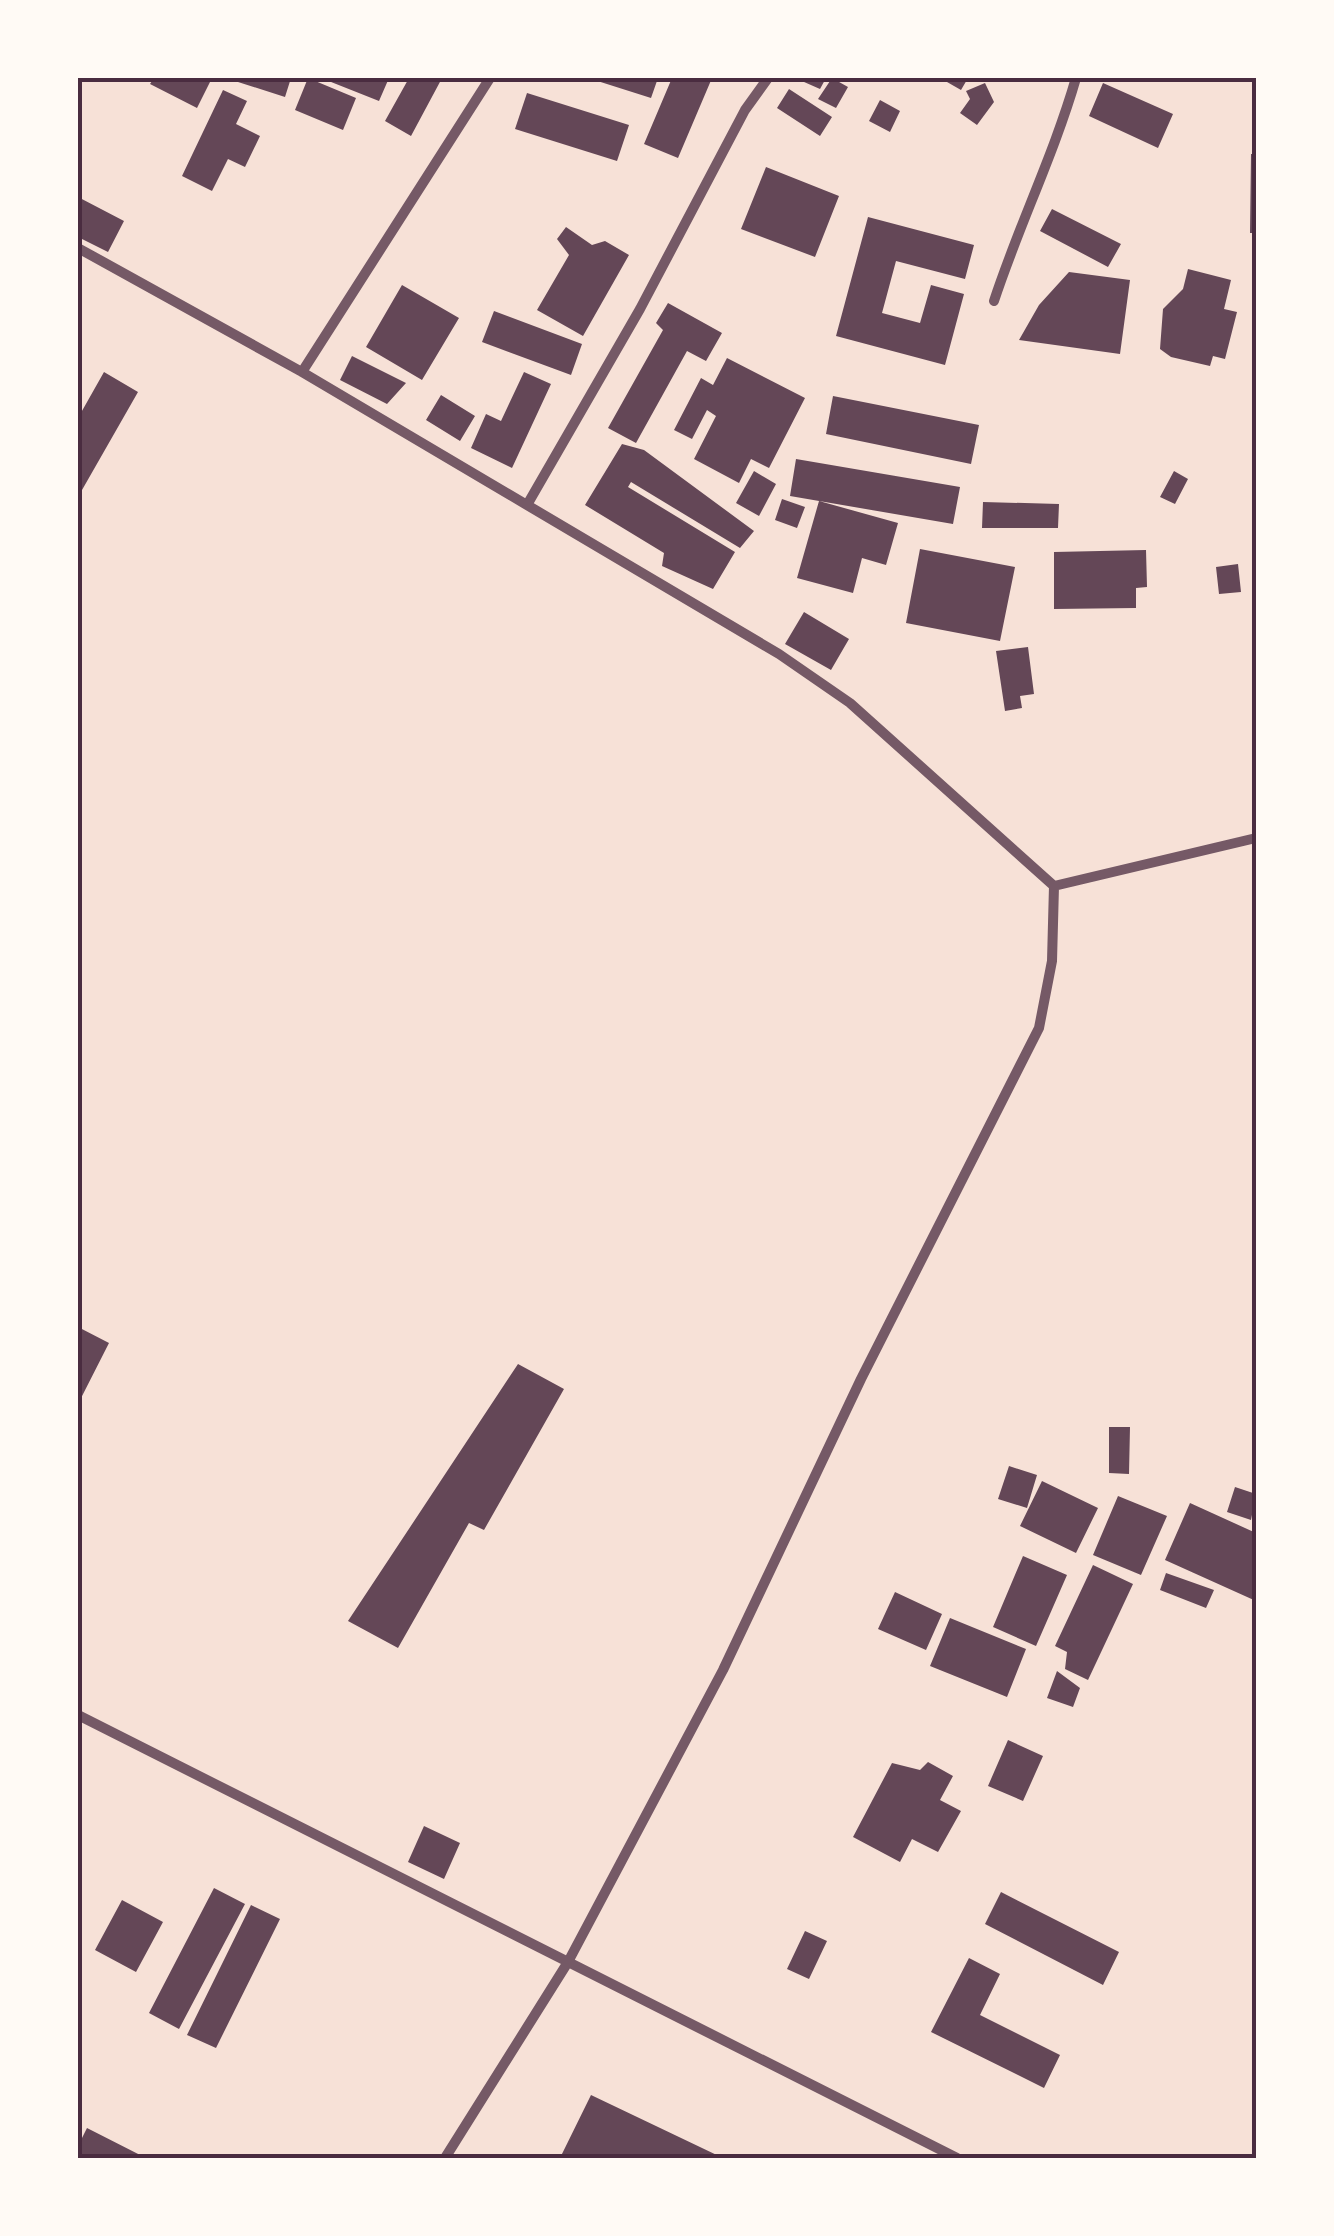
<svg xmlns="http://www.w3.org/2000/svg" width="1334" height="2236" viewBox="0 0 1334 2236" font-family="'Exo 2',sans-serif">
  <style>
    .building { fill: #644757 }
    .lines { fill: none; stroke-linecap: round; stroke-linejoin: round }
    .minor { stroke: #755966; stroke-width: 10 }
    .neatline { fill: none; stroke: #4a2c40; stroke-width: 4 }
  </style>
  <rect width="100%" height="100%" fill="#f7e1d7"/>
  <path class="building" d="M 154,78 L 205,78 L 211,80 L 197,108 L 150,84 Z
    M 239,78 L 291,78 L 285,97 L 238,82 Z
    M 308,78 L 356,98 L 343,130 L 295,110 Z
    M 321,78 L 389,78 L 379,101 Z
    M 409,78 L 441,80 L 411,136 L 385,121 Z
    M 588,78 L 658,78 L 651,98 Z
    M 672,78 L 712,78 L 678,158 L 644,144 Z
    M 795,78 L 826,78 L 820,89 Z
    M 832,78 L 848,87 L 836,108 L 818,99 Z
    M 940,78 L 968,78 L 961,90 Z
    M 985,83 L 994,102 L 977,125 L 960,113 L 970,99 L 966,91 Z
    M 1103,83 L 1173,114 L 1158,148 L 1089,116 Z
    M 789,89 L 832,117 L 820,136 L 777,108 Z
    M 223,90 L 247,101 L 236,124 L 260,136 L 245,167 L 228,159 L 212,191 L 182,176 Z
    M 527,93 L 629,125 L 617,161 L 515,129 Z
    M 880,100 L 900,111 L 890,132 L 869,121 Z
    M 1251,154 L 1256,154 L 1256,233 L 1250,233 Z
    M 766,167 L 839,196 L 815,257 L 741,229 Z
    M 78,197 L 124,221 L 108,252 L 78,237 Z
    M 1052,209 L 1121,244 L 1108,267 L 1040,231 Z
    M 868,217 L 974,245 L 965,279 L 896,261 L 882,313 L 920,323 L 931,285 L 964,294 L 945,365 L 836,336 Z
    M 566,227 L 592,245 L 605,241 L 629,255 L 583,336 L 537,310 L 569,255 L 557,239 Z
    M 1188,269 L 1231,280 L 1224,309 L 1237,312 L 1225,359 L 1213,356 L 1210,366 L 1171,357 L 1160,349 L 1163,309 L 1183,289 Z
    M 1069,272 L 1130,280 L 1120,354 L 1019,340 L 1039,305 Z
    M 402,285 L 459,318 L 422,380 L 366,347 Z
    M 668,303 L 722,333 L 706,361 L 687,351 L 636,443 L 608,428 L 663,330 L 656,323 Z
    M 494,311 L 582,344 L 571,375 L 482,342 Z
    M 352,356 L 406,383 L 387,404 L 340,380 Z
    M 727,358 L 805,398 L 769,468 L 751,459 L 739,483 L 694,459 L 716,416 L 707,410 L 692,439 L 674,430 L 701,378 L 713,385 Z
    M 104,372 L 138,392 L 78,497 L 78,418 Z
    M 524,372 L 551,384 L 512,468 L 471,448 L 486,414 L 501,421 Z
    M 441,395 L 475,416 L 460,441 L 426,420 Z
    M 833,396 L 979,425 L 971,464 L 826,434 Z
    M 622,444 L 644,450 L 754,531 L 740,548 L 631,482 L 628,487 L 735,552 L 713,589 L 662,566 L 664,553 L 585,505 Z
    M 796,459 L 960,487 L 953,524 L 790,496 Z
    M 754,471 L 776,484 L 759,516 L 736,503 Z
    M 1174,471 L 1188,479 L 1175,504 L 1160,497 Z
    M 782,499 L 805,507 L 797,528 L 775,520 Z
    M 819,501 L 898,523 L 886,565 L 862,558 L 853,593 L 797,578 Z
    M 983,502 L 1059,504 L 1058,528 L 982,528 Z
    M 920,549 L 1015,567 L 1000,641 L 906,623 Z
    M 1146,550 L 1147,587 L 1136,588 L 1136,608 L 1054,609 L 1054,552 Z
    M 1238,564 L 1241,592 L 1219,594 L 1216,567 Z
    M 804,612 L 849,639 L 831,670 L 785,644 Z
    M 1028,647 L 1034,694 L 1020,696 L 1022,708 L 1005,711 L 996,651 Z
    M 78,1327 L 109,1343 L 78,1404 Z
    M 518,1364 L 564,1389 L 484,1530 L 469,1523 L 398,1648 L 348,1621 Z
    M 1109,1427 L 1130,1427 L 1129,1474 L 1109,1473 Z
    M 1009,1466 L 1037,1475 L 1027,1508 L 998,1499 Z
    M 1042,1481 L 1098,1508 L 1076,1553 L 1020,1526 Z
    M 1235,1487 L 1256,1494 L 1251,1520 L 1227,1512 Z
    M 1118,1496 L 1167,1516 L 1141,1575 L 1093,1555 Z
    M 1190,1503 L 1256,1533 L 1256,1601 L 1165,1560 Z
    M 1023,1556 L 1067,1575 L 1036,1646 L 993,1627 Z
    M 1093,1565 L 1133,1584 L 1088,1680 L 1065,1669 L 1067,1652 L 1055,1646 Z
    M 1166,1573 L 1214,1590 L 1206,1608 L 1160,1590 Z
    M 895,1592 L 942,1614 L 926,1650 L 878,1629 Z
    M 950,1618 L 1026,1649 L 1007,1697 L 930,1666 Z
    M 1057,1671 L 1080,1688 L 1073,1707 L 1047,1698 Z
    M 1008,1740 L 1043,1756 L 1023,1801 L 988,1786 Z
    M 928,1762 L 953,1776 L 940,1800 L 961,1811 L 938,1852 L 912,1839 L 900,1862 L 853,1837 L 892,1763 L 920,1770 Z
    M 424,1826 L 460,1843 L 444,1879 L 408,1862 Z
    M 214,1888 L 245,1904 L 179,2029 L 149,2013 Z
    M 1001,1892 L 1119,1952 L 1103,1985 L 985,1924 Z
    M 122,1900 L 163,1922 L 136,1972 L 95,1950 Z
    M 251,1905 L 280,1919 L 216,2048 L 187,2035 Z
    M 805,1931 L 827,1941 L 809,1979 L 787,1969 Z
    M 969,1958 L 1000,1974 L 980,2015 L 1060,2055 L 1044,2088 L 931,2032 Z
    M 591,2095 L 723,2158 L 560,2158 Z
    M 87,2128 L 146,2158 L 78,2158 L 78,2146 Z"/>
  <g class="lines">
    <path class="minor" d="M 78,248 L 302,372 L 779,654 L 850,703 L 1054,886 L 1052,961 L 1039,1028 L 861,1379 L 723,1670 L 568,1962 L 445,2158
      M 994,301 C 1019,225 1054,154 1076,78
      M 302,372 L 490,78
      M 527,505 L 640,309 L 745,110 L 768,78
      M 1054,886 L 1256,838
      M 78,1715 L 957,2158"/>
  </g>
  <rect width="1334" height="2236" fill="none" stroke="#fffaf5" stroke-width="160"/>
  <rect x="80" y="80" width="1174" height="2076" class="neatline"/>
</svg>
